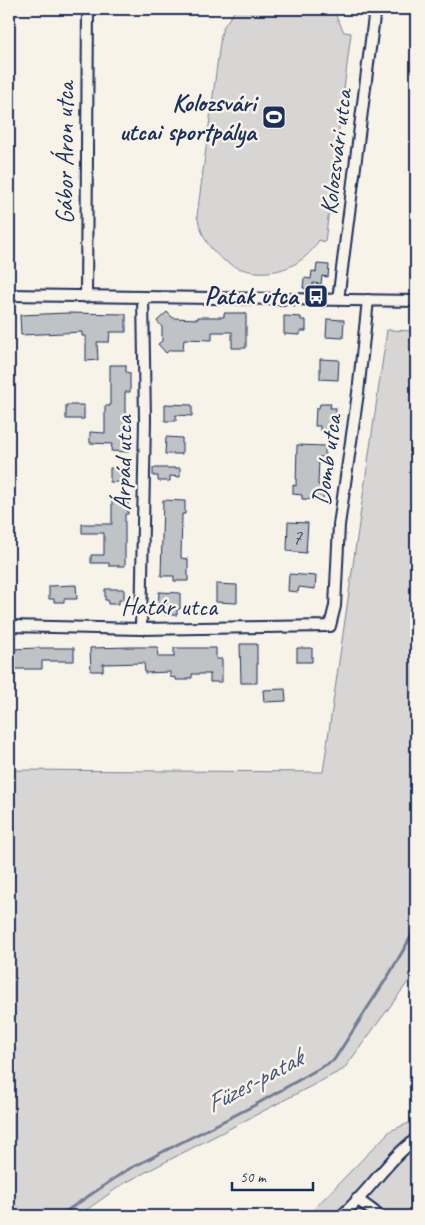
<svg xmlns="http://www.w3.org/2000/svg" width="425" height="1225" viewBox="0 0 425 1225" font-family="Caveat,sans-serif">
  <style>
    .green { fill: #d7d6d4; stroke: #798299 }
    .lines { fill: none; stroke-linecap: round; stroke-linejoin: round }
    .stream { stroke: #727c95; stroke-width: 3 }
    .building { fill: #c0c3c5; stroke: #1b2f5e }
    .minor-casing { stroke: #1b2f5e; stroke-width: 14 }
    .minor { stroke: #f7f3e8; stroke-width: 10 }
    .labels { text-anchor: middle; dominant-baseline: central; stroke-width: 5; stroke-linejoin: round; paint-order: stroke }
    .number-label { font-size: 22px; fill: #445478 }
    .poi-label { font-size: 25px; font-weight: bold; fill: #1b2f5e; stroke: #f7f3e8; text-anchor: end }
    .street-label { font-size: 25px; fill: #1b2f5e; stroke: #f7f3e8 }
    .water-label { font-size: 26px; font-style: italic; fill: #465679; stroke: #f7f3e8 }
  </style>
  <rect width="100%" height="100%" fill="#f7f3e8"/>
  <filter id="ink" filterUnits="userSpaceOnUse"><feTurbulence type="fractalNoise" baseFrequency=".02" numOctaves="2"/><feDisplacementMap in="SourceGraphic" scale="10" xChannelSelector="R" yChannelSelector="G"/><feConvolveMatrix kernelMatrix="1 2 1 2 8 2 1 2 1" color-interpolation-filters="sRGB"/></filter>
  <g filter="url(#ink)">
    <path class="green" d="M 236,9 L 330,9 L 336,16 L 344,32 L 351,33 L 325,242 L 319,240 C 296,280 239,283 211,248 C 203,238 200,227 197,216 L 221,35 L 224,26 Z
      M 387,330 L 416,331 L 416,974 L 411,978 L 344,1069 L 123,1184 L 78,1216 L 9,1216 L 9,770 L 323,772 Z
      M 416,1120 L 416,1216 L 307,1216 L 390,1131 Z"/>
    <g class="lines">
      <path class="stream" d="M 59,1216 L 127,1170 L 255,1105 L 334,1060 L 390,973 L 416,928"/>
    </g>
    <path class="building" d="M 317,264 L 329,265 L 328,277 L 322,276 L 321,284 L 313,283 L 313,289 L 303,288 L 304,278 L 311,279 L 312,271 L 316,272 Z
      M 167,312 L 173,318 L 198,319 L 198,317 L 224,317 L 224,313 L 246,313 L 246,348 L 232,348 L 232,332 L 212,332 L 212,340 L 184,339 L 183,350 L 170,350 L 166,353 L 158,344 L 162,341 L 162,327 L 157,321 Z
      M 67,313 L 126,314 L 126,332 L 110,332 L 109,342 L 97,342 L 98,360 L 86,361 L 86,336 L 82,336 L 82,332 L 21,335 L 20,315 Z
      M 284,316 L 301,317 L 301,320 L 306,320 L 306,331 L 300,331 L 300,335 L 284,334 Z
      M 327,319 L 344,320 L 343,338 L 326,337 Z
      M 320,359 L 339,360 L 338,380 L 320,379 Z
      M 110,365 L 126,365 L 126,372 L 130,373 L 130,392 L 125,392 L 125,434 L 128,434 L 128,452 L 111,451 L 112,444 L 90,443 L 90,432 L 105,433 L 105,406 L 110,406 Z
      M 165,404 L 192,405 L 192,416 L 176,415 L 176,421 L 165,421 Z
      M 320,404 L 331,404 L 330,408 L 336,408 L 335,427 L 330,427 L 330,430 L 320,430 L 320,426 L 315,426 L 316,408 L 319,408 Z
      M 66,405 L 84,405 L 84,419 L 66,419 Z
      M 166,437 L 182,438 L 182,454 L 165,454 Z
      M 297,445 L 325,446 L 325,457 L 319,457 L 318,485 L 324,485 L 323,500 L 302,499 L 302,495 L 293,494 L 293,485 L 296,486 Z
      M 110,468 L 129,468 L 129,482 L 110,482 Z
      M 153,468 L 180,468 L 180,477 L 170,476 L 170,481 L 158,481 L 158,476 L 153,476 Z
      M 112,500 L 128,500 L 128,514 L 125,514 L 125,566 L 109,566 L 109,563 L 91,563 L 91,555 L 104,555 L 104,533 L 82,533 L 82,524 L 112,524 Z
      M 163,500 L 185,501 L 185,514 L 182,514 L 181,558 L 188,559 L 188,581 L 174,581 L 174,576 L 161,576 Z
      M 288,522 L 308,523 L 306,553 L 287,551 Z
      M 289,574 L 316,576 L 315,589 L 299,587 L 298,592 L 288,591 Z
      M 216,584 L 237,585 L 237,603 L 216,602 Z
      M 76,585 L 77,599 L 64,599 L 64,602 L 54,602 L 54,599 L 49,599 L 49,586 Z
      M 105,589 L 124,589 L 124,600 L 119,600 L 119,604 L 108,604 L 108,600 L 105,600 Z
      M 159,592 L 180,593 L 180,609 L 177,609 L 177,615 L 165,615 L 166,609 L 158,608 Z
      M 240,644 L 257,644 L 257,683 L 241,683 Z
      M 131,647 L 157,647 L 158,657 L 174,657 L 174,648 L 216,648 L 216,659 L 222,659 L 222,682 L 210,682 L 210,674 L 192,674 L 192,678 L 187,678 L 187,680 L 176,680 L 176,678 L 170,677 L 170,672 L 145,673 L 144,663 L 103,664 L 103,671 L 91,671 L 90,648 Z
      M 41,648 L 74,648 L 74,661 L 42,661 L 42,669 L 9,669 L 9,649 Z
      M 297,648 L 312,648 L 312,662 L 297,662 Z
      M 285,689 L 286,701 L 264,702 L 263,690 Z"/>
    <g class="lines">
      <g class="minor-casing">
        <path id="minor" d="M 9,295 L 416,301
          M 86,297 L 88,9
          M 338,300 L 375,9
          M 9,626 L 141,629 L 330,626 L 335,606 L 339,525 L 358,393 L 368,300
          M 141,629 L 145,420 L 143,298
          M 357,1199 L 380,1216
          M 341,1216 C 368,1193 387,1160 416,1139"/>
      </g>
      <use href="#minor" class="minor"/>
    </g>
  </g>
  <defs>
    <g id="stadium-square" transform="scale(1.25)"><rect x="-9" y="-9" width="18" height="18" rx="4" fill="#1b2f5e" stroke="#f7f3e8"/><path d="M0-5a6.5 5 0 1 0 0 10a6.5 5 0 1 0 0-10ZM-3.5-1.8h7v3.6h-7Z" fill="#fff"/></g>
    <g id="bus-square" transform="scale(1.25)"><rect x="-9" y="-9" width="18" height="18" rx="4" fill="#1b2f5e" stroke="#f7f3e8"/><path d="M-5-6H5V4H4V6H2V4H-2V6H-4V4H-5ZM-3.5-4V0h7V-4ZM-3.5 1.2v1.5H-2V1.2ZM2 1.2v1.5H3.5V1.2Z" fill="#fff"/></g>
  </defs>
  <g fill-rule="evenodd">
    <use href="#stadium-square" x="274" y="117"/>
    <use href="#bus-square" x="316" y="296"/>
  </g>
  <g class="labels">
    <g class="number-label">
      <text x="297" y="537">7</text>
    </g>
    <g class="poi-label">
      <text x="256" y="103">Kolozsvári<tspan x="256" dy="29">utcai sportpálya</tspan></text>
      <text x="298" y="296">Patak utca</text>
    </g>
    <g class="street-label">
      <text transform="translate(336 152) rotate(-83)">Kolozsvári utca</text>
      <text transform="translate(65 153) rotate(-90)">Gábor Áron utca</text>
      <text transform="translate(327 460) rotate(-82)">Domb utca</text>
      <text transform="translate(123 463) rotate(-89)">Árpád utca</text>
      <text x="169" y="607">Határ utca</text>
    </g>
    <g class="water-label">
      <text transform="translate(254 1081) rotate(-28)">Füzes-patak</text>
    </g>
  </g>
  <rect width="425" height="1225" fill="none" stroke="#f7f3e8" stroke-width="30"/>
  <rect x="15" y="15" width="395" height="1195" fill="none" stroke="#1b2f5e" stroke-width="2" filter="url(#ink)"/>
  <path d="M232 1182v8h81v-8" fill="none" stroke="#1b2f5e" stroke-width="2.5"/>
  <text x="240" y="1182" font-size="15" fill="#1b2f5e" stroke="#f7f3e8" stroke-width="4" paint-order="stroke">50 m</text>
</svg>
